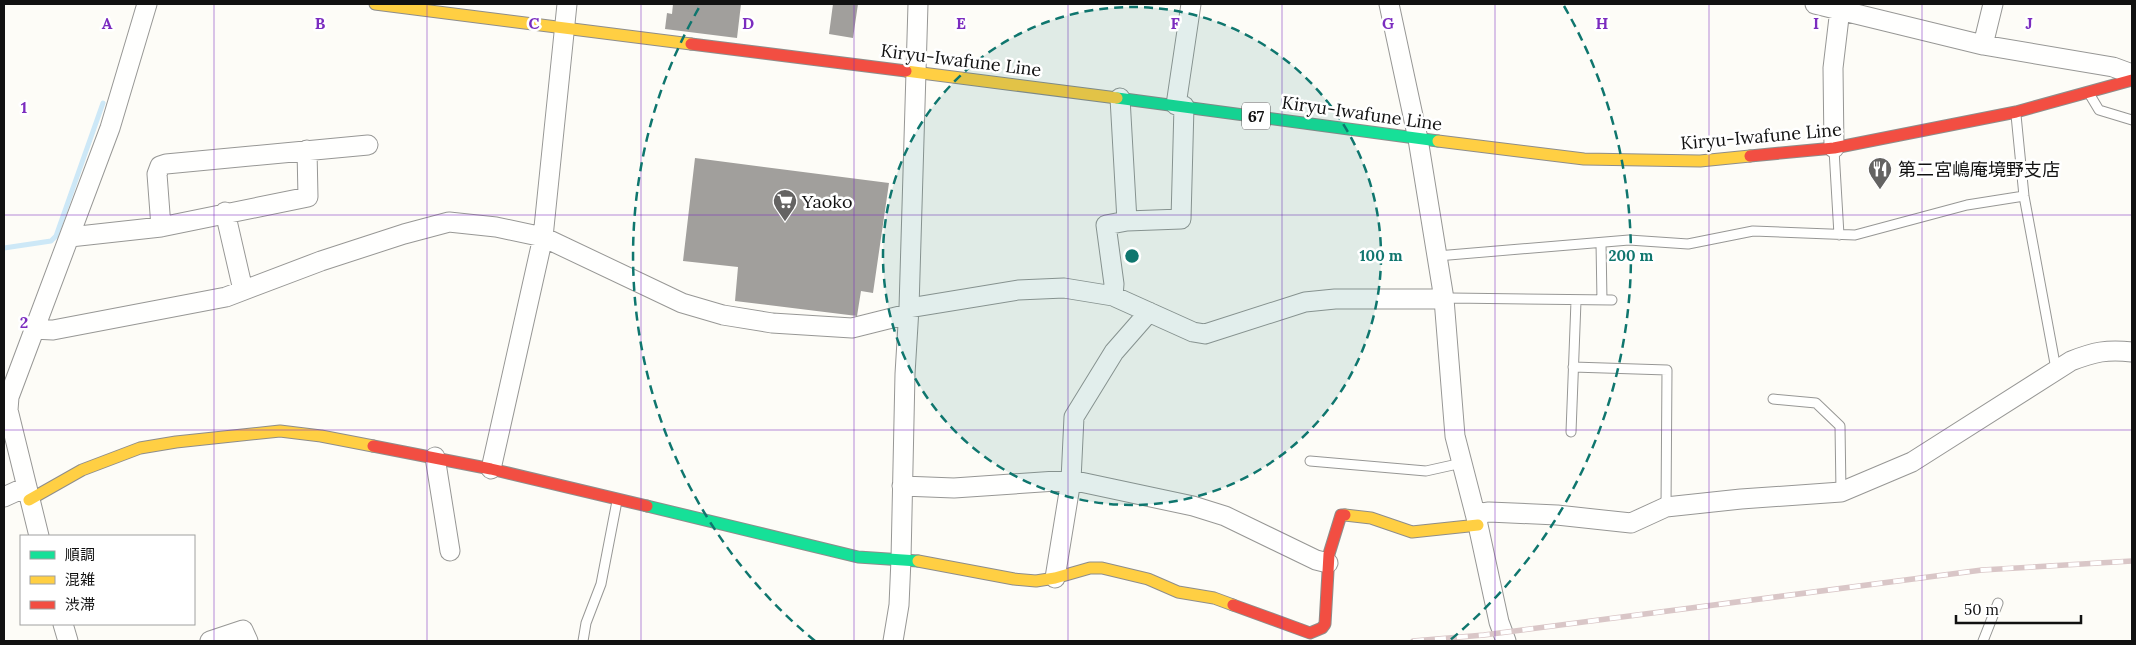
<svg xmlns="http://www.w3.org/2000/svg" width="2136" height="645" viewBox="0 0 2136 645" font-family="Lora,'Noto Sans JP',serif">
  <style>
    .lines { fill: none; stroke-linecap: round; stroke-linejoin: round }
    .stream { stroke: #cde8f7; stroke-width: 5 }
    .building { fill: #a19f9c }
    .lane-casing { stroke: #979795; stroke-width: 11 }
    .street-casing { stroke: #979795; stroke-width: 21 }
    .fast-casing { stroke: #8e8d8b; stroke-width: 13 }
    .slow-casing { stroke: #8e8d8b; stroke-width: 13 }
    .jam-casing { stroke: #8e8d8b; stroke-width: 13 }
    .lane { stroke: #fffffe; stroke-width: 9 }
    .street { stroke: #fffffe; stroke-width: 19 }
    .fast { stroke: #16e098; stroke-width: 11 }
    .slow { stroke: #ffcf43; stroke-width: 11 }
    .jam { stroke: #f24e42; stroke-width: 11 }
    .rail-casing { stroke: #d9c6c7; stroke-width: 5.5 }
    .rail { stroke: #fff; stroke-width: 4; stroke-dasharray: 11; stroke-linecap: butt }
    .grid { fill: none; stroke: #7b2cbf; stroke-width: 1; stroke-opacity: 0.55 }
    .ring { fill: none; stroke: #0f766e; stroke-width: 2.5; stroke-dasharray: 9 6 }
    .labels { text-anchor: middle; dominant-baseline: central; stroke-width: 5; stroke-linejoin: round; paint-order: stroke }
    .shield { fill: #fff; stroke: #585858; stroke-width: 1 }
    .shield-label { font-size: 16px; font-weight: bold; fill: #111 }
    .street-label { font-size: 18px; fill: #111; stroke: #fff }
    .poi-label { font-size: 18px; fill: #111; stroke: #fff; text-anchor: start }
    .grid-label { font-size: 16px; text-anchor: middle; font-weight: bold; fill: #7b2cbf; stroke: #fff; stroke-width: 5; stroke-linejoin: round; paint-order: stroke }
    .centre { fill: #0f766e; stroke: #fff; stroke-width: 2.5 }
    .ring-label { font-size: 15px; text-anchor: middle; font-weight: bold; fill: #0f766e; stroke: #fff; stroke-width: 5; stroke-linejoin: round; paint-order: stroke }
  </style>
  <rect width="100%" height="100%" fill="#fdfcf7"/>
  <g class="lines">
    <path class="stream" d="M 4,248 L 51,241 L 56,236 L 103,103"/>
  </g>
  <path class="building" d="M 673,4 L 741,4 L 737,38 L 665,29 L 667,13 L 672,14 Z
    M 833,4 L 858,4 L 853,38 L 829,34 Z
    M 695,158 L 889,183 L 873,293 L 861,291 L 857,316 L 735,301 L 738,267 L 683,261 Z"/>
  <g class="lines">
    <g class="lane-casing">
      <path id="lane" d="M 2090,95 L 2099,110 L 2132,120
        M 2016,115 L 2024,196 L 2056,369
        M 1834,150 L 1839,235
        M 1601,243 L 1602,300
        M 1437,256 L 1629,240 L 1688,244 L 1753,231 L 1855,235 L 1967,205 L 2024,196
        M 1444,299 L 1451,298 L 1612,300
        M 1573,367 L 1667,370 L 1666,507
        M 1773,399 L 1816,403 L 1840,426 L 1841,492
        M 1571,432 L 1576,301
        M 1310,461 L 1426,471 L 1462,463
        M 583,641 L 586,623 L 601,584 L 617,501
        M 1983,641 L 1998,603"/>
    </g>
    <g class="street-casing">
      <path id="street" d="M 1389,4 L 1418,139 L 1437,256 L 1444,299 L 1455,436 L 1478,525 L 1499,622 L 1506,641
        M 1815,4 L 1983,45 L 2113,67 L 2132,74
        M 1983,45 L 1993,4
        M 1120,98 L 1127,221 L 1181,219 L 1184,106
        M 1176,105 L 1191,4
        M 1834,148 L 1833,68 L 1840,9
        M 225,212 L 243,290
        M 161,227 L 157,174 L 160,166 L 166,164 L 368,145
        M 70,237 L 161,227 L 308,197 L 307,150
        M 1113,296 L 1114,284 L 1106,225 L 1127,221
        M 909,308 L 1018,290 L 1064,288 L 1113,296 L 1193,332 L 1205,334 L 1305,302 L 1335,299 L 1444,299
        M 33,329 L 53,330 L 226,297 L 321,261 L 404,234 L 449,222 L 496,227 L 543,237 L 682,303 L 723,315 L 772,323 L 852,328 L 908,314
        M 435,457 L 450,551
        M 491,469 L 543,237 L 567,4
        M 902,486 L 954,488 L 1071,480 L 1193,506 L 1225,516 L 1316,560 L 1328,563
        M 4,497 L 26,487
        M 1475,514 L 1489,512 L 1557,515 L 1631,523 L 1666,507 L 1741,499 L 1841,492 L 1912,462 L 2071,361 C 2094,352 2107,349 2132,352
        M 39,536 L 8,410 L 9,397 L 110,128 L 147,4
        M 1055,578 L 1071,480 L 1074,417 L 1114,352 L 1149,312
        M 63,624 L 68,641
        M 210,641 L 243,630 L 248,641
        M 893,641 L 899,605 L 901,559 L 905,374 L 909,308 L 918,4"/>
    </g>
    <g class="fast-casing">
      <path id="fast" d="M 1117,98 L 1438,141
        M 647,506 L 858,557 L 918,561"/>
    </g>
    <g class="slow-casing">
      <path id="slow" d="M 375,4 L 691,44
        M 906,71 L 1117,98
        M 1438,141 L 1584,159 L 1700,161 L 1750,156
        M 29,500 L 82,470 L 140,448 L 176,442 L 280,431 L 321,436 L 373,446
        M 1345,515 L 1371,518 L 1412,532 L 1478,525
        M 918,561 L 1014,579 L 1036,581 L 1055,578 L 1090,568 L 1102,568 L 1148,579 L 1178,592 L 1214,598 L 1233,605"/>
    </g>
    <g class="jam-casing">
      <path id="jam" d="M 691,44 L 906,71
        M 1750,156 L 1834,148 L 2016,112 L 2132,80
        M 373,446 L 491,469 L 647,506
        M 1233,605 L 1310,633 L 1322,628 L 1325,624 L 1329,554 L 1341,515 L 1345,515"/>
    </g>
    <use href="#lane" class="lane"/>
    <use href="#street" class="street"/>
    <use href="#fast" class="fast"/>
    <use href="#slow" class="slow"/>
    <use href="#jam" class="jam"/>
    <g class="rail-casing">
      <path id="rail" d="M 1413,641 L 1484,635 L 1982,570 L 2132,561"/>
    </g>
    <use href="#rail" class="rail"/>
  </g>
  <path class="grid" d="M 214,4 L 214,641M 427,4 L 427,641M 641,4 L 641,641M 854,4 L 854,641M 1068,4 L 1068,641M 1282,4 L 1282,641M 1495,4 L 1495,641M 1709,4 L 1709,641M 1922,4 L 1922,641M 4,215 L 2132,215M 4,430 L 2132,430"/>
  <circle cx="1132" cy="256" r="249" fill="#0f766e" fill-opacity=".12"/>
  <g class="ring">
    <circle cx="1132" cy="256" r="249"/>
    <path d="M815 641A499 499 0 0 1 700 6M1564 6A499 499 0 0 1 1449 641"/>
  </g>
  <defs>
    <g id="restaurant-pin" transform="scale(1.25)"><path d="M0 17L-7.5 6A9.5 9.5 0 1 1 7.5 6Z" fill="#646362" stroke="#fff"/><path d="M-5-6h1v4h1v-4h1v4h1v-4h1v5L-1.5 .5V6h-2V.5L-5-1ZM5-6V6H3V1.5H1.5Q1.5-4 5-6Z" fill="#fff"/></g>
    <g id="supermarket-pin" transform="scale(1.25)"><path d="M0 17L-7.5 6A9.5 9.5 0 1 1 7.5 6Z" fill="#646362" stroke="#fff"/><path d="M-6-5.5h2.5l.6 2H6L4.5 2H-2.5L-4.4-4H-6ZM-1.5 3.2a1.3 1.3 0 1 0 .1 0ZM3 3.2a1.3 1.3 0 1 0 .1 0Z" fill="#fff"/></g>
  </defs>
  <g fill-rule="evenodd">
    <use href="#restaurant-pin" x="1880" y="169"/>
    <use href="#supermarket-pin" x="785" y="201"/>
  </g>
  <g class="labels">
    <rect class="shield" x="1242" y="102.5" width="28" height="27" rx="4"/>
    <g class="shield-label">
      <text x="1256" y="116">67</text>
    </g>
    <g class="street-label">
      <text transform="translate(961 60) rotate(7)">Kiryu-Iwafune Line</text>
      <text transform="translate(1362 113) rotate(8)">Kiryu-Iwafune Line</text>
      <text transform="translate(1761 136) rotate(-5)">Kiryu-Iwafune Line</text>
    </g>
    <g class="poi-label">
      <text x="1898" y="169">第二宮嶋庵境野支店</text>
      <text x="802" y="201">Yaoko</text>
    </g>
  </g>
  <g class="grid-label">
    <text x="107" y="29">A</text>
    <text x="320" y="29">B</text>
    <text x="534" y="29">C</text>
    <text x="748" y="29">D</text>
    <text x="961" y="29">E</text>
    <text x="1175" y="29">F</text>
    <text x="1388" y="29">G</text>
    <text x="1602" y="29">H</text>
    <text x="1816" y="29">I</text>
    <text x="2029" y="29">J</text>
    <text x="24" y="113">1</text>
    <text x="24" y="328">2</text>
  </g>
  <circle cx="1132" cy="256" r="8" class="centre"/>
  <g class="ring-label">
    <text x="1381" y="261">100 m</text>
    <text x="1631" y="261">200 m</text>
  </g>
  <rect width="2136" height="645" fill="none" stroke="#111111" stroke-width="10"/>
  <rect x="20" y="535" width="175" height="90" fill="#ffffff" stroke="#a0a0a0"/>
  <rect x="30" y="551" width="25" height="8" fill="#16e098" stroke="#a0a0a0"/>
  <text x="65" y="560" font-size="15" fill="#111111">順調</text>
  <rect x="30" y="576" width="25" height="8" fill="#ffcf43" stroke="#a0a0a0"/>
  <text x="65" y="585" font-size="15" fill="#111111">混雑</text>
  <rect x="30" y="601" width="25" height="8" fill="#f24e42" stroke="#a0a0a0"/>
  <text x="65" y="610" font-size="15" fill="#111111">渋滞</text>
  <path d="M1956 615v8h125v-8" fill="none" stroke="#111111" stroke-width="2.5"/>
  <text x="1964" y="615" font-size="15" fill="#111111" stroke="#ffffff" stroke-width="4" paint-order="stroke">50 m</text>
</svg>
